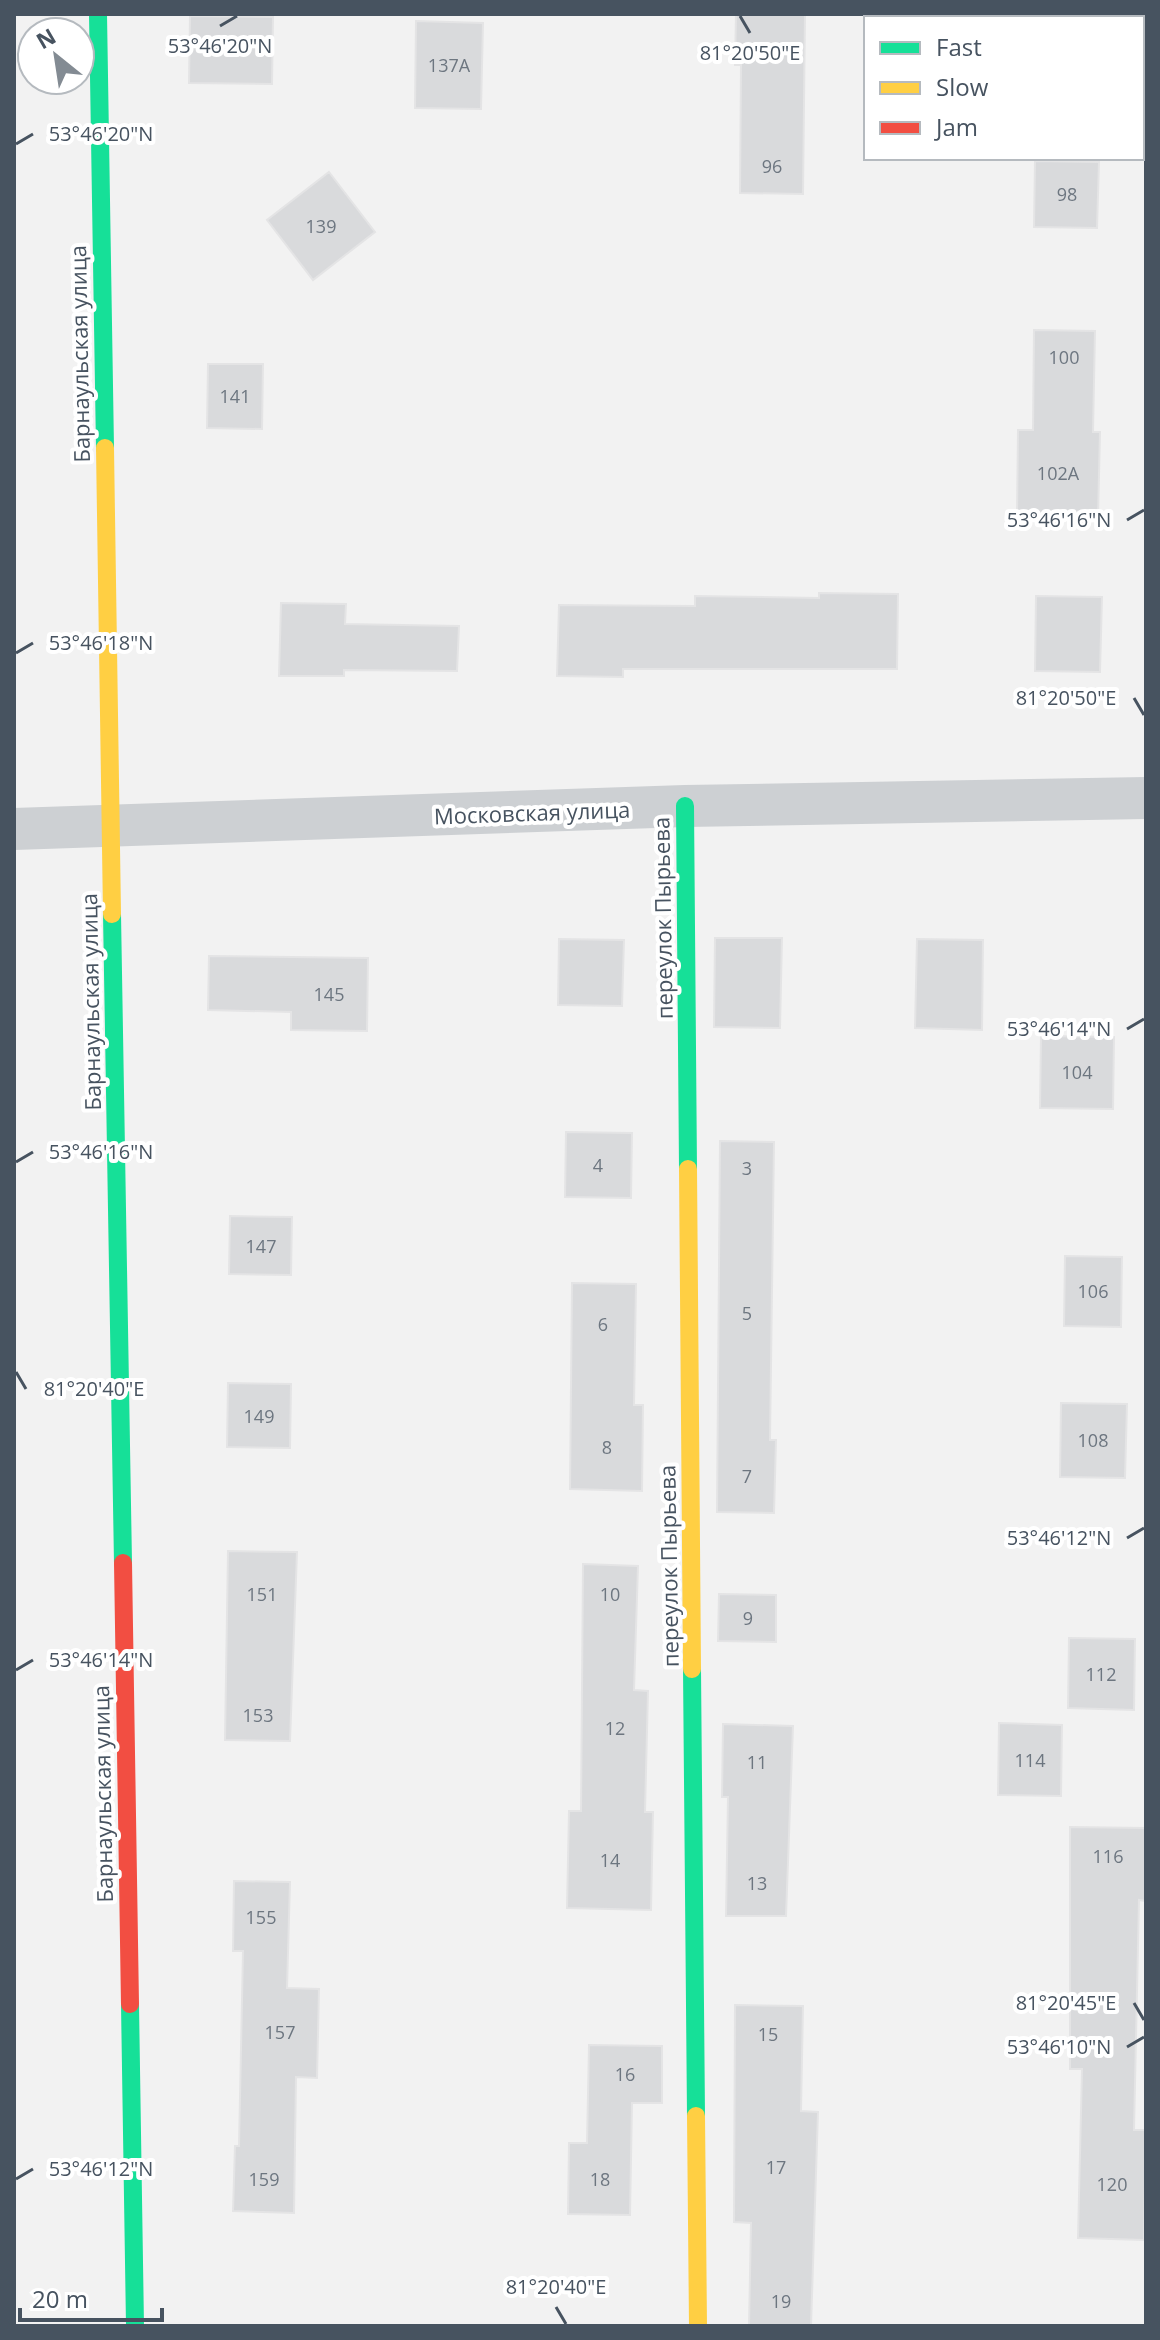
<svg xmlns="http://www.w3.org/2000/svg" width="1160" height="2340" viewBox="0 0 1160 2340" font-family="'Open Sans',sans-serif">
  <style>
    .building { fill: #d9dadc; stroke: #e4e4e5; stroke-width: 2 }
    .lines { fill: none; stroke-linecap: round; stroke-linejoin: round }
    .street { stroke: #cdd0d3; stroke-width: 42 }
    .fast { stroke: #16e098; stroke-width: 18 }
    .slow { stroke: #ffcf43; stroke-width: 18 }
    .jam { stroke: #f24e42; stroke-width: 18 }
    .ticks { fill: none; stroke: #475360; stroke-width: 3 }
    .labels { text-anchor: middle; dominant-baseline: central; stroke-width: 8; stroke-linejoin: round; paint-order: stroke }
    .number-label { font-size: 18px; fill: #6d7680 }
    .street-label { font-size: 22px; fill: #475360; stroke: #fff }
    .ticks-label { font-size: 20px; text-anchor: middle; fill: #475360; stroke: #fff; stroke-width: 8; stroke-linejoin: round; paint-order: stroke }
  </style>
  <rect width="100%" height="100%" fill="#f2f2f2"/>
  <path class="building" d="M 736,14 L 805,14 L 803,194 L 740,193 L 741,65 L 735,65 Z
    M 190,16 L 273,17 L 272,84 L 189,83 Z
    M 416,21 L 483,23 L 481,109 L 415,108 Z
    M 1035,161 L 1099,162 L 1097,228 L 1034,227 Z
    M 329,172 L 375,232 L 313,280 L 267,220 Z
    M 1034,330 L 1095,331 L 1093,432 L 1100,432 L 1098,517 L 1017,515 L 1018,430 L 1033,430 Z
    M 208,364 L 263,364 L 262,429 L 207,428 Z
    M 819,593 L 898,594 L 897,669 L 623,669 L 623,677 L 557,676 L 559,605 L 695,606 L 695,596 L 819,598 Z
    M 1036,596 L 1102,597 L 1100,672 L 1035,671 Z
    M 281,603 L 346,604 L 345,624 L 459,626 L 457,671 L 344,670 L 344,676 L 279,676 Z
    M 715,938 L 782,938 L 780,1028 L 714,1027 Z
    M 559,939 L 624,940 L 622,1006 L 558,1005 Z
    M 917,939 L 983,940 L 982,1030 L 915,1028 Z
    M 209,956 L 368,958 L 367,1031 L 291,1030 L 291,1012 L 208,1010 Z
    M 1041,1036 L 1114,1037 L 1113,1109 L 1040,1108 Z
    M 566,1132 L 632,1133 L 631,1198 L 565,1197 Z
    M 720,1141 L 774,1142 L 770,1440 L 776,1440 L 774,1513 L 717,1512 Z
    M 230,1216 L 292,1217 L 291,1275 L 229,1274 Z
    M 1065,1256 L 1122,1257 L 1121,1327 L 1064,1326 Z
    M 572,1283 L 636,1284 L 634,1405 L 643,1405 L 642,1491 L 570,1489 Z
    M 228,1383 L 291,1384 L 290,1448 L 227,1447 Z
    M 1061,1403 L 1127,1404 L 1125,1478 L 1060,1477 Z
    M 228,1551 L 297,1552 L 290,1741 L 225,1740 Z
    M 583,1564 L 638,1566 L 634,1690 L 648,1691 L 645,1812 L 653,1812 L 651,1910 L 567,1908 L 569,1811 L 581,1811 Z
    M 719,1594 L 776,1595 L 776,1642 L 718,1641 Z
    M 1069,1638 L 1135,1639 L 1134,1710 L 1068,1708 Z
    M 999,1723 L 1062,1725 L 1061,1796 L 998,1795 Z
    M 723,1724 L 793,1726 L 786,1916 L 726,1916 L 728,1797 L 722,1797 Z
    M 1070,1827 L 1146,1828 L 1146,1901 L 1139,1900 L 1134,2130 L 1146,2130 L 1144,2240 L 1078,2238 L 1082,2069 L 1070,2069 Z
    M 234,1881 L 290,1882 L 287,1988 L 319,1989 L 317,2078 L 296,2077 L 294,2213 L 233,2211 L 235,2146 L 239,2146 L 243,1951 L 233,1951 Z
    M 735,2005 L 803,2006 L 801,2111 L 818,2112 L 811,2326 L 749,2326 L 751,2223 L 734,2222 Z
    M 589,2045 L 662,2046 L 662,2103 L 632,2103 L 630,2215 L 568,2214 L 569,2143 L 587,2143 Z"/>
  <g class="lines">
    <path class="street" d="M 14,829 L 685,806 L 1146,798"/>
    <path class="fast" d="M 98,14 L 105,448
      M 685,806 L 688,1169
      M 112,914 L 123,1563
      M 692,1669 L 696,2116
      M 130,2004 L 135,2326"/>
    <path class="slow" d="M 105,448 L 112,914
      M 688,1169 L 692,1669
      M 696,2116 L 698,2326"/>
    <path class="jam" d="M 123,1563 L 130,2004"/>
  </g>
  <path class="ticks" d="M 740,16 L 750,33M 220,26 L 237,16M 16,144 L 33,134M 1127,520 L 1144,510M 16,653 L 33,643M 1134,698 L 1144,715M 1127,1029 L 1144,1019M 16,1162 L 33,1152M 16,1372 L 26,1389M 1127,1538 L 1144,1528M 16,1670 L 33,1660M 1134,2003 L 1144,2020M 1127,2047 L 1144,2037M 16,2179 L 33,2169M 556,2307 L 566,2324"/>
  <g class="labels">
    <g class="number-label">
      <text x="449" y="65">137А</text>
      <text x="772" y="166">96</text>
      <text x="1067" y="194">98</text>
      <text x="321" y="226">139</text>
      <text x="1064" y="357">100</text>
      <text x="235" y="396">141</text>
      <text x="1058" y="473">102А</text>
      <text x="329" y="994">145</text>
      <text x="1077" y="1072">104</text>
      <text x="598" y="1165">4</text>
      <text x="747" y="1168">3</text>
      <text x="261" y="1246">147</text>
      <text x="1093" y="1291">106</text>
      <text x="747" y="1313">5</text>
      <text x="603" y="1324">6</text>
      <text x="259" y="1416">149</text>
      <text x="1093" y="1440">108</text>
      <text x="607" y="1447">8</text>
      <text x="747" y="1476">7</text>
      <text x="262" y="1594">151</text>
      <text x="610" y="1594">10</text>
      <text x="748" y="1618">9</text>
      <text x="1101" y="1674">112</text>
      <text x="258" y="1715">153</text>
      <text x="615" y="1728">12</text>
      <text x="1030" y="1760">114</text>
      <text x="757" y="1762">11</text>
      <text x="1108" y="1856">116</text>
      <text x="610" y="1860">14</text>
      <text x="757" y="1883">13</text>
      <text x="261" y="1917">155</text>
      <text x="280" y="2032">157</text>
      <text x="768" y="2034">15</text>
      <text x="625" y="2074">16</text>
      <text x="776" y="2167">17</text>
      <text x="264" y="2179">159</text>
      <text x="600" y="2179">18</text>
      <text x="1112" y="2184">120</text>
      <text x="781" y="2301">19</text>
    </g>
    <g class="street-label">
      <text transform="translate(79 354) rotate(-91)">Барнаульская улица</text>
      <text transform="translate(532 812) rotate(-2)">Московская улица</text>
      <text transform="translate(662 918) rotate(-91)">переулок Пырьева</text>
      <text transform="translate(90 1002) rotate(-91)">Барнаульская улица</text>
      <text transform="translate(668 1566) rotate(-91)">переулок Пырьева</text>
      <text transform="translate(102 1794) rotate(-91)">Барнаульская улица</text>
    </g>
  </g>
  <g class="ticks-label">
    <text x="220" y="53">53°46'20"N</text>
    <text x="750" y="60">81°20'50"E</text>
    <text x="101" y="141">53°46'20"N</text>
    <text x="1059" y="527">53°46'16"N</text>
    <text x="101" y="650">53°46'18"N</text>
    <text x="1066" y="705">81°20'50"E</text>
    <text x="1059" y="1036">53°46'14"N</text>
    <text x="101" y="1159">53°46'16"N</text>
    <text x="94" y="1396">81°20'40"E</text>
    <text x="1059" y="1545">53°46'12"N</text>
    <text x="101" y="1667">53°46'14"N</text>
    <text x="1066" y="2010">81°20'45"E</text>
    <text x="1059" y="2054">53°46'10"N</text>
    <text x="101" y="2176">53°46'12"N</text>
    <text x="556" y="2294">81°20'40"E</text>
  </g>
  <rect width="1160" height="2340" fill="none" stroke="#475360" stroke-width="32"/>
  <rect x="864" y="16" width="280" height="144" fill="#ffffff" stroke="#b5babf" stroke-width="2"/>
  <rect x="880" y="42" width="40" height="12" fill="#16e098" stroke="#b5babf" stroke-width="2"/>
  <text x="936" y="56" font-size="24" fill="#475360">Fast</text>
  <rect x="880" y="82" width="40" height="12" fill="#ffcf43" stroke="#b5babf" stroke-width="2"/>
  <text x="936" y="96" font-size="24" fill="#475360">Slow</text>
  <rect x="880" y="122" width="40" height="12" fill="#f24e42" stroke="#b5babf" stroke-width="2"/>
  <text x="936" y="136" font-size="24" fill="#475360">Jam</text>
  <g transform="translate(56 56) rotate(330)"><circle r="38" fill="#ffffff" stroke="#b5babf" stroke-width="2"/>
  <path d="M0-6L14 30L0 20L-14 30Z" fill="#838b93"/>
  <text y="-12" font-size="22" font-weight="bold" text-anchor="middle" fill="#475360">N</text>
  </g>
  <path d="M20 2308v12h142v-12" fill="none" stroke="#475360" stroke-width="4"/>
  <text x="32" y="2308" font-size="24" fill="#475360" stroke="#ffffff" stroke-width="6" paint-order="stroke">20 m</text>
</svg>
